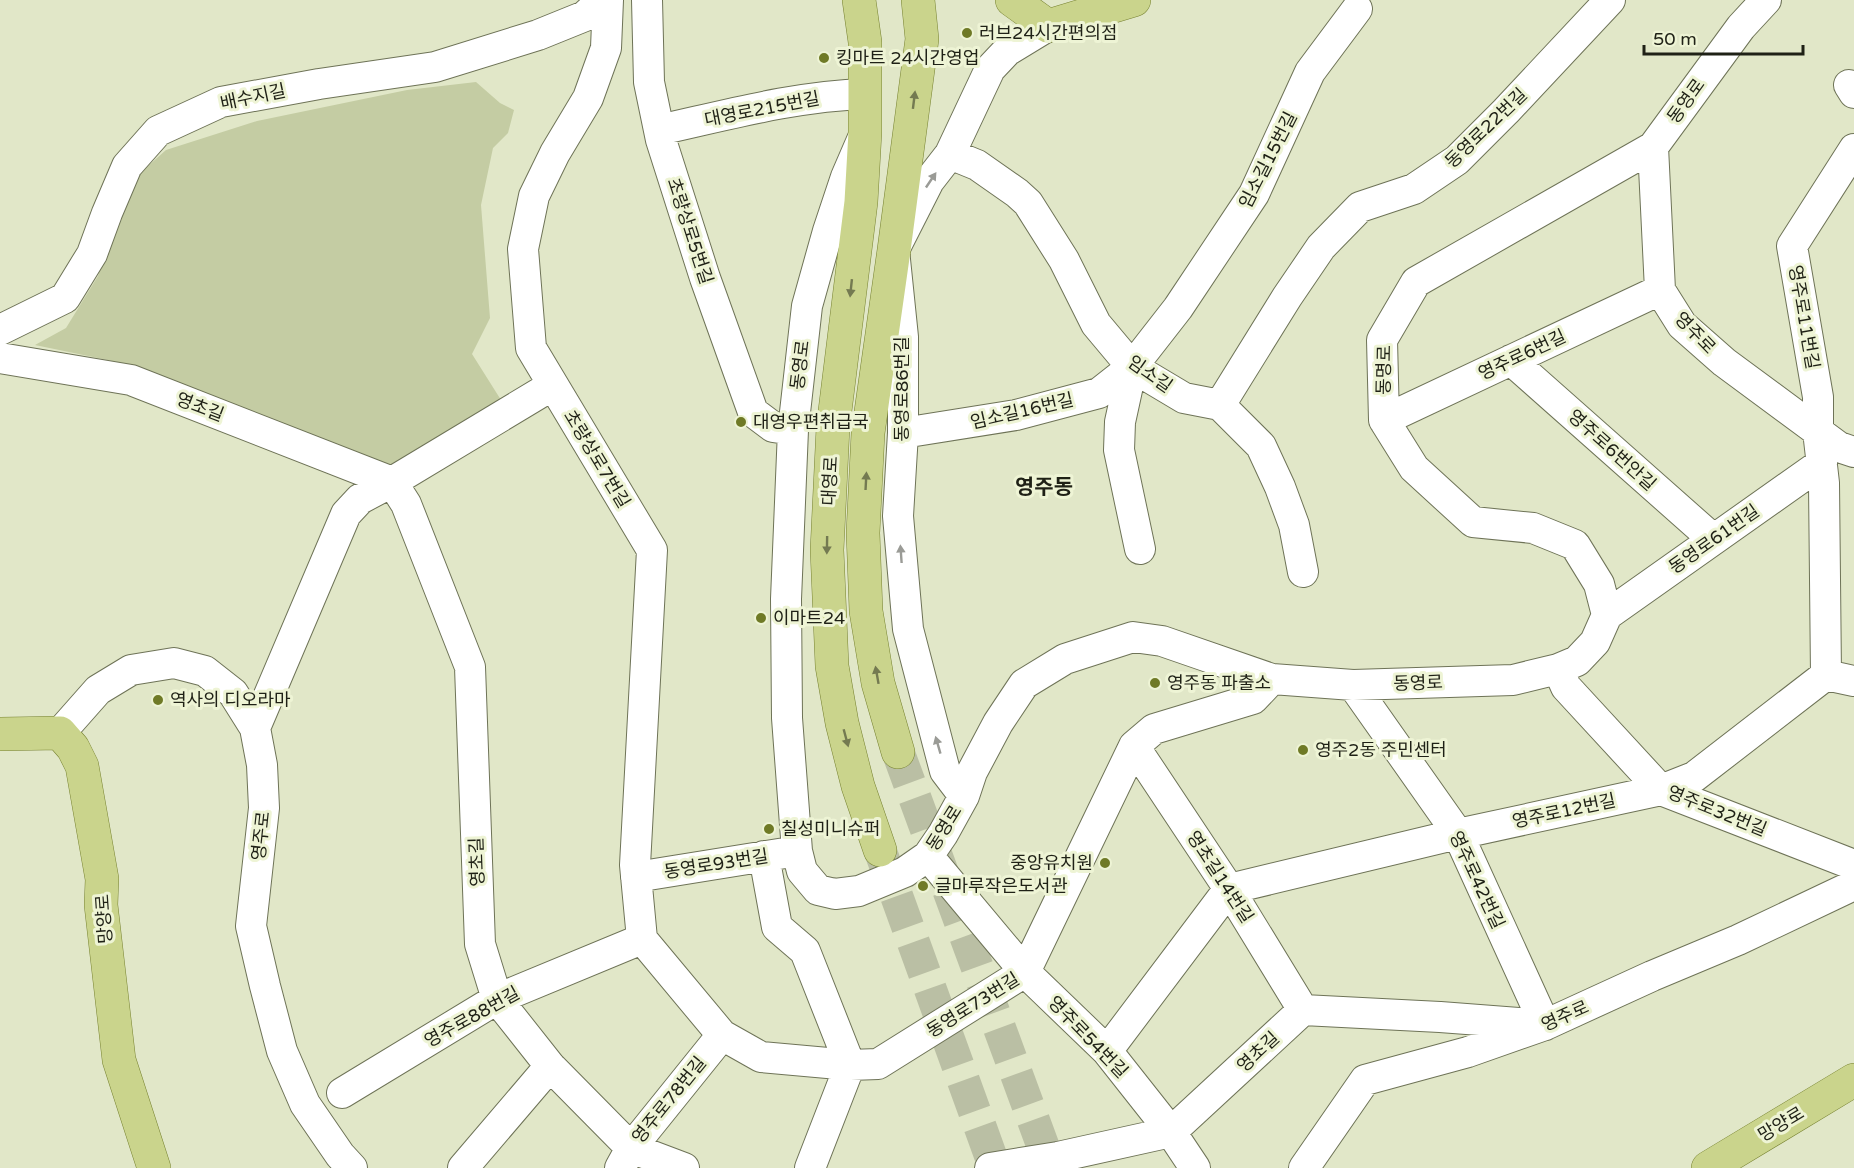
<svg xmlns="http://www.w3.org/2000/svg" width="1854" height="1168" viewBox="0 0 1854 1168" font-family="'Varela Round','Noto Sans KR',sans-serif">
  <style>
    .green { fill: #c4cca3 }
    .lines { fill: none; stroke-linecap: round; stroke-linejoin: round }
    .major-tunnel { stroke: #babfa4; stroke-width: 33; stroke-dasharray: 33 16; stroke-linecap: butt }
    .minor-casing { stroke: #6e7357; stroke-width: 32 }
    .major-casing { stroke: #778231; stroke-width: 34 }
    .minor { stroke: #fff; stroke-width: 30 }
    .major { stroke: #cad48c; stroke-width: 33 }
    .oneway { fill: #747a51 }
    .oneway2 { fill: #9a9b96 }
    .poi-dot { fill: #6f7a26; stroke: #eef4d5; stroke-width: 2 }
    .labels { text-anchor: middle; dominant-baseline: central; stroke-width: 6; stroke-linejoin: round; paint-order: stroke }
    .poi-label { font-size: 18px; fill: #1f2116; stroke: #eef4d5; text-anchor: start }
    .street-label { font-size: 18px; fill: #1f2116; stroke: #eef4d5 }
    .quarter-label { font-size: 21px; font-weight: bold; fill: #1f2116; stroke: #eef4d5 }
  </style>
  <rect width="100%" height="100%" fill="#e1e7c8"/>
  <path class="green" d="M 476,82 L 500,103 L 514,110 L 508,133 L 493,148 L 481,205 L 490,318 L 472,354 L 501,400 L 397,475 L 122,363 L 35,345 L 66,328 L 98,276 L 130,182 L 166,150 L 257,121 L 407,90 Z"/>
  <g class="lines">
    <path class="major-tunnel" d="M 898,752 L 1051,1168
      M 880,850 L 995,1168"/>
    <g class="minor-casing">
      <path id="minor" d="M 608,0 L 606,48 L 588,98 L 555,153 L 534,196 L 523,249 L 531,348 L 652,550 L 635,865 L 642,939
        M 647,0 L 649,82 L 661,140 L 705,278 L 753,412 L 773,427 L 793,430
        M 1849,85 L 1854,93
        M 659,130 C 727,115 796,96 866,94
        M 862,140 L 846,177 L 828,231 L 807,306 L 793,430 L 786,599 L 787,718 L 797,851 L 802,871 L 818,890 L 835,894 L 859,891 L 905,872 L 928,856 L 943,834 L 964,796 L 972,772 L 998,723 L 1024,684 L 1065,659 L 1133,637 L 1162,641 L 1272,679 L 1353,685 L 1513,680 L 1558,669 L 1577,661 L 1595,642 L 1607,615
        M 1653,147 L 1660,290 L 1682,325 L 1724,362 L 1839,447 L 1854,452
        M 950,154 L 977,165 L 1017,193 L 1028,203 L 1064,260 L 1096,324 L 1132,367 L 1184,398 L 1220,405 L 1261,446 L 1280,487 L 1294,525 L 1303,572
        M 0,330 L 65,298 L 92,254 L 107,213 L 127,166 L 158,131 L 221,102 L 319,84 L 435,67 L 538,35 L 585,16 L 602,0
        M 0,358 L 131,380 L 392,482 L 406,504 L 470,667 L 480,944 L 497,999 L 550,1066 L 631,1148 L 684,1168
        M 1511,360 L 1713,539
        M 1132,367 L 1120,422 L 1119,450 L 1140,549
        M 1220,405 L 1287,297 L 1321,247 L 1360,207 L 1414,189 L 1457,160 L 1506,111 L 1610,0
        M 1384,420 L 1660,290
        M 903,433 L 1016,415 L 1099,393 L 1132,367 L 1178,308 L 1254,194 L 1310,72 L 1357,9
        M 1607,615 L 1599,584 L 1575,545 L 1533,528 L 1473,522 L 1414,468 L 1384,420 L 1382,340 L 1416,282 L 1653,147 L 1741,27 L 1766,0
        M 1607,615 L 1822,463
        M 1558,669 L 1566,687 L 1661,790 L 1854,865
        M 1826,675 L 1854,681
        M 255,728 L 346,514 L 360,499 L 392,482 L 553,385
        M 60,733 L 98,690 L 131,670 L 174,663 L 205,671 L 233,693 L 255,728 L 262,765 L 264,808 L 251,926 L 265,986 L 282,1051 L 305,1104 L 340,1155 L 352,1168
        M 1134,746 L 1229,889 L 1303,1010
        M 964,796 L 945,771 L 908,629 L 898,516 L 903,433 L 903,337 L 894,250 L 929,181 L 950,154 L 990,69 L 1007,51 L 1048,26
        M 764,856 L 777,927 L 805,951 L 850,1065 L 810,1168
        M 928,856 L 1025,972 L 1107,1051 L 1171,1132 L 1195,1168
        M 636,877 L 785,853
        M 642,939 L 722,1035 L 761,1057 L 850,1065 L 878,1064 L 1025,972 L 1134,746 L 1154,729 L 1253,699 L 1272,679
        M 1107,1051 L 1229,889 L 1458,834 L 1661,790 L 1694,777 L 1826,675 L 1824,483 L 1818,431 L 1818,397 L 1792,246 L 1854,149
        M 342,1093 L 497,999 L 642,939
        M 463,1168 L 550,1066
        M 620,1168 L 631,1148 L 722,1035
        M 990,1168 L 1058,1157 L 1171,1132 L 1303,1010 L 1440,1017 L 1545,1025 L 1458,834 L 1353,685
        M 1304,1168 L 1365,1080 L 1468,1052 L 1545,1025 L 1652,976 L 1738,940 L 1854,885"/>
    </g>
    <g class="major-casing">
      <path id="major" d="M 859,0 L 865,42 L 865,132 L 861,202 L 833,427 L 827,550 L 832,666 L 842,723 L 858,786 L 880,850
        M 1012,0 L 1048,26 L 1134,0
        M 0,734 L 60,733 L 73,748 L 82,766 L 102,879 L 101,905 L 119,1060 L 154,1168
        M 898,752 L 878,683 L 866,611 L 863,533 L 868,433 L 894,250 L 922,39 L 918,0
        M 1708,1168 L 1854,1080"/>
    </g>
    <use href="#minor" class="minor"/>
    <use href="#major" class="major"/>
  </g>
  <defs><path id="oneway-solid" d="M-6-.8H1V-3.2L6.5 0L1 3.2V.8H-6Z" transform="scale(1.5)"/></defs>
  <g class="oneway">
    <use href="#oneway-solid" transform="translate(914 100) rotate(-83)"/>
    <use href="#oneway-solid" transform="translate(851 288) rotate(96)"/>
    <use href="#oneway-solid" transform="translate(866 481) rotate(-87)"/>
    <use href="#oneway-solid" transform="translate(827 545) rotate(91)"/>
    <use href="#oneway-solid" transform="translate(877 675) rotate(-100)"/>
    <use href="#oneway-solid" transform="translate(846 738) rotate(75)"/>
  </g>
  <g class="oneway2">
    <use href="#oneway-solid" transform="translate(931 180) rotate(-56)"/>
    <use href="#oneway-solid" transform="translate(901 554) rotate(-94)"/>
    <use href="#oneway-solid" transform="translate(938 745) rotate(-106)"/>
  </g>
  <g class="poi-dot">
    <circle cx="967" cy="33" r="6"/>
    <circle cx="824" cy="58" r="6"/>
    <circle cx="741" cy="422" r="6"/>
    <circle cx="761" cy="618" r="6"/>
    <circle cx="1155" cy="683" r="6"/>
    <circle cx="158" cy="700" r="6"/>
    <circle cx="1303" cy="750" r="6"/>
    <circle cx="769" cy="829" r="6"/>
    <circle cx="1105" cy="863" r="6"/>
    <circle cx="923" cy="886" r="6"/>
  </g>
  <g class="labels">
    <g class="poi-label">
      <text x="979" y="33">러브24시간편의점</text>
      <text x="836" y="58">킹마트 24시간영업</text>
      <text x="753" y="422">대영우편취급국</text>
      <text x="773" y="618">이마트24</text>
      <text x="1167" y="683">영주동 파출소</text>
      <text x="170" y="700">역사의 디오라마</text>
      <text x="1315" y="750">영주2동 주민센터</text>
      <text x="781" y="829">칠성미니슈퍼</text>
      <text x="1093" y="863" text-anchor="end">중앙유치원</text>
      <text x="935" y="886">글마루작은도서관</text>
    </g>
    <g class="street-label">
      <text transform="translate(253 97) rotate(-12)">배수지길</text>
      <text transform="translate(1686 101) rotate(-54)">동영로</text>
      <text transform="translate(762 109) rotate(-11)">대영로215번길</text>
      <text transform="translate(1486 128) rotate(-44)">동영로22번길</text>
      <text transform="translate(1268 160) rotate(-63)">임소길15번길</text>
      <text transform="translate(690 231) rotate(72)">초량상로5번길</text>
      <text transform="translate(1804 317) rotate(80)">영주로11번길</text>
      <text transform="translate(1695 333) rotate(46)">영주로</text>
      <text transform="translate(1522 355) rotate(-25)">영주로6번길</text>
      <text transform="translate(800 365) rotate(-83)">동영로</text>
      <text transform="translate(1384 370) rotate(-89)">동명로</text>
      <text transform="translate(1150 374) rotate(35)">임소길</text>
      <text transform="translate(902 389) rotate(-90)">동영로86번길</text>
      <text transform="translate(200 407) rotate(21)">영초길</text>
      <text transform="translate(1022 411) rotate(-13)">임소길16번길</text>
      <text transform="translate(1612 450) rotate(42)">영주로6번안길</text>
      <text transform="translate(597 459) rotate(59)">초량상로7번길</text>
      <text transform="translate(830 481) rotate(-87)">대영로</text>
      <text transform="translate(1714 539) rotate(-35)">동영로61번길</text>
      <text transform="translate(1418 683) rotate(-2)">동영로</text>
      <text transform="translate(1564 811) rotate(-12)">영주로12번길</text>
      <text transform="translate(1717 811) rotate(22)">영주로32번길</text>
      <text transform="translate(944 828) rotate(-58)">동영로</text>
      <text transform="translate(261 836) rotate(-84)">영주로</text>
      <text transform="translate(477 862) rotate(-92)">영초길</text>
      <text transform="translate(716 864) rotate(-9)">동영로93번길</text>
      <text transform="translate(1220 877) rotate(57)">영초길14번길</text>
      <text transform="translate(1477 880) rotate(65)">영주로42번길</text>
      <text transform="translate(104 919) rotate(-94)">망양로</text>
      <text transform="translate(973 1005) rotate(-32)">동영로73번길</text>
      <text transform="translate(1565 1016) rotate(-24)">영주로</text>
      <text transform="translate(472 1017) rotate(-29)">영주로88번길</text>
      <text transform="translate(1088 1037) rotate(46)">영주로54번길</text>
      <text transform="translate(1258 1052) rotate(-43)">영초길</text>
      <text transform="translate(669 1100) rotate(-51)">영주로78번길</text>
      <text transform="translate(1781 1124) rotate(-31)">망양로</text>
    </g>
    <g class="quarter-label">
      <text x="1044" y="487">영주동</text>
    </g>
  </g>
  <path d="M1644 45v9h159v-9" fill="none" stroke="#1f2116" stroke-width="3"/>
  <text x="1653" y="45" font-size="18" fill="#1f2116" stroke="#eef4d5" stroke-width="4.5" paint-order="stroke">50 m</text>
</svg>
